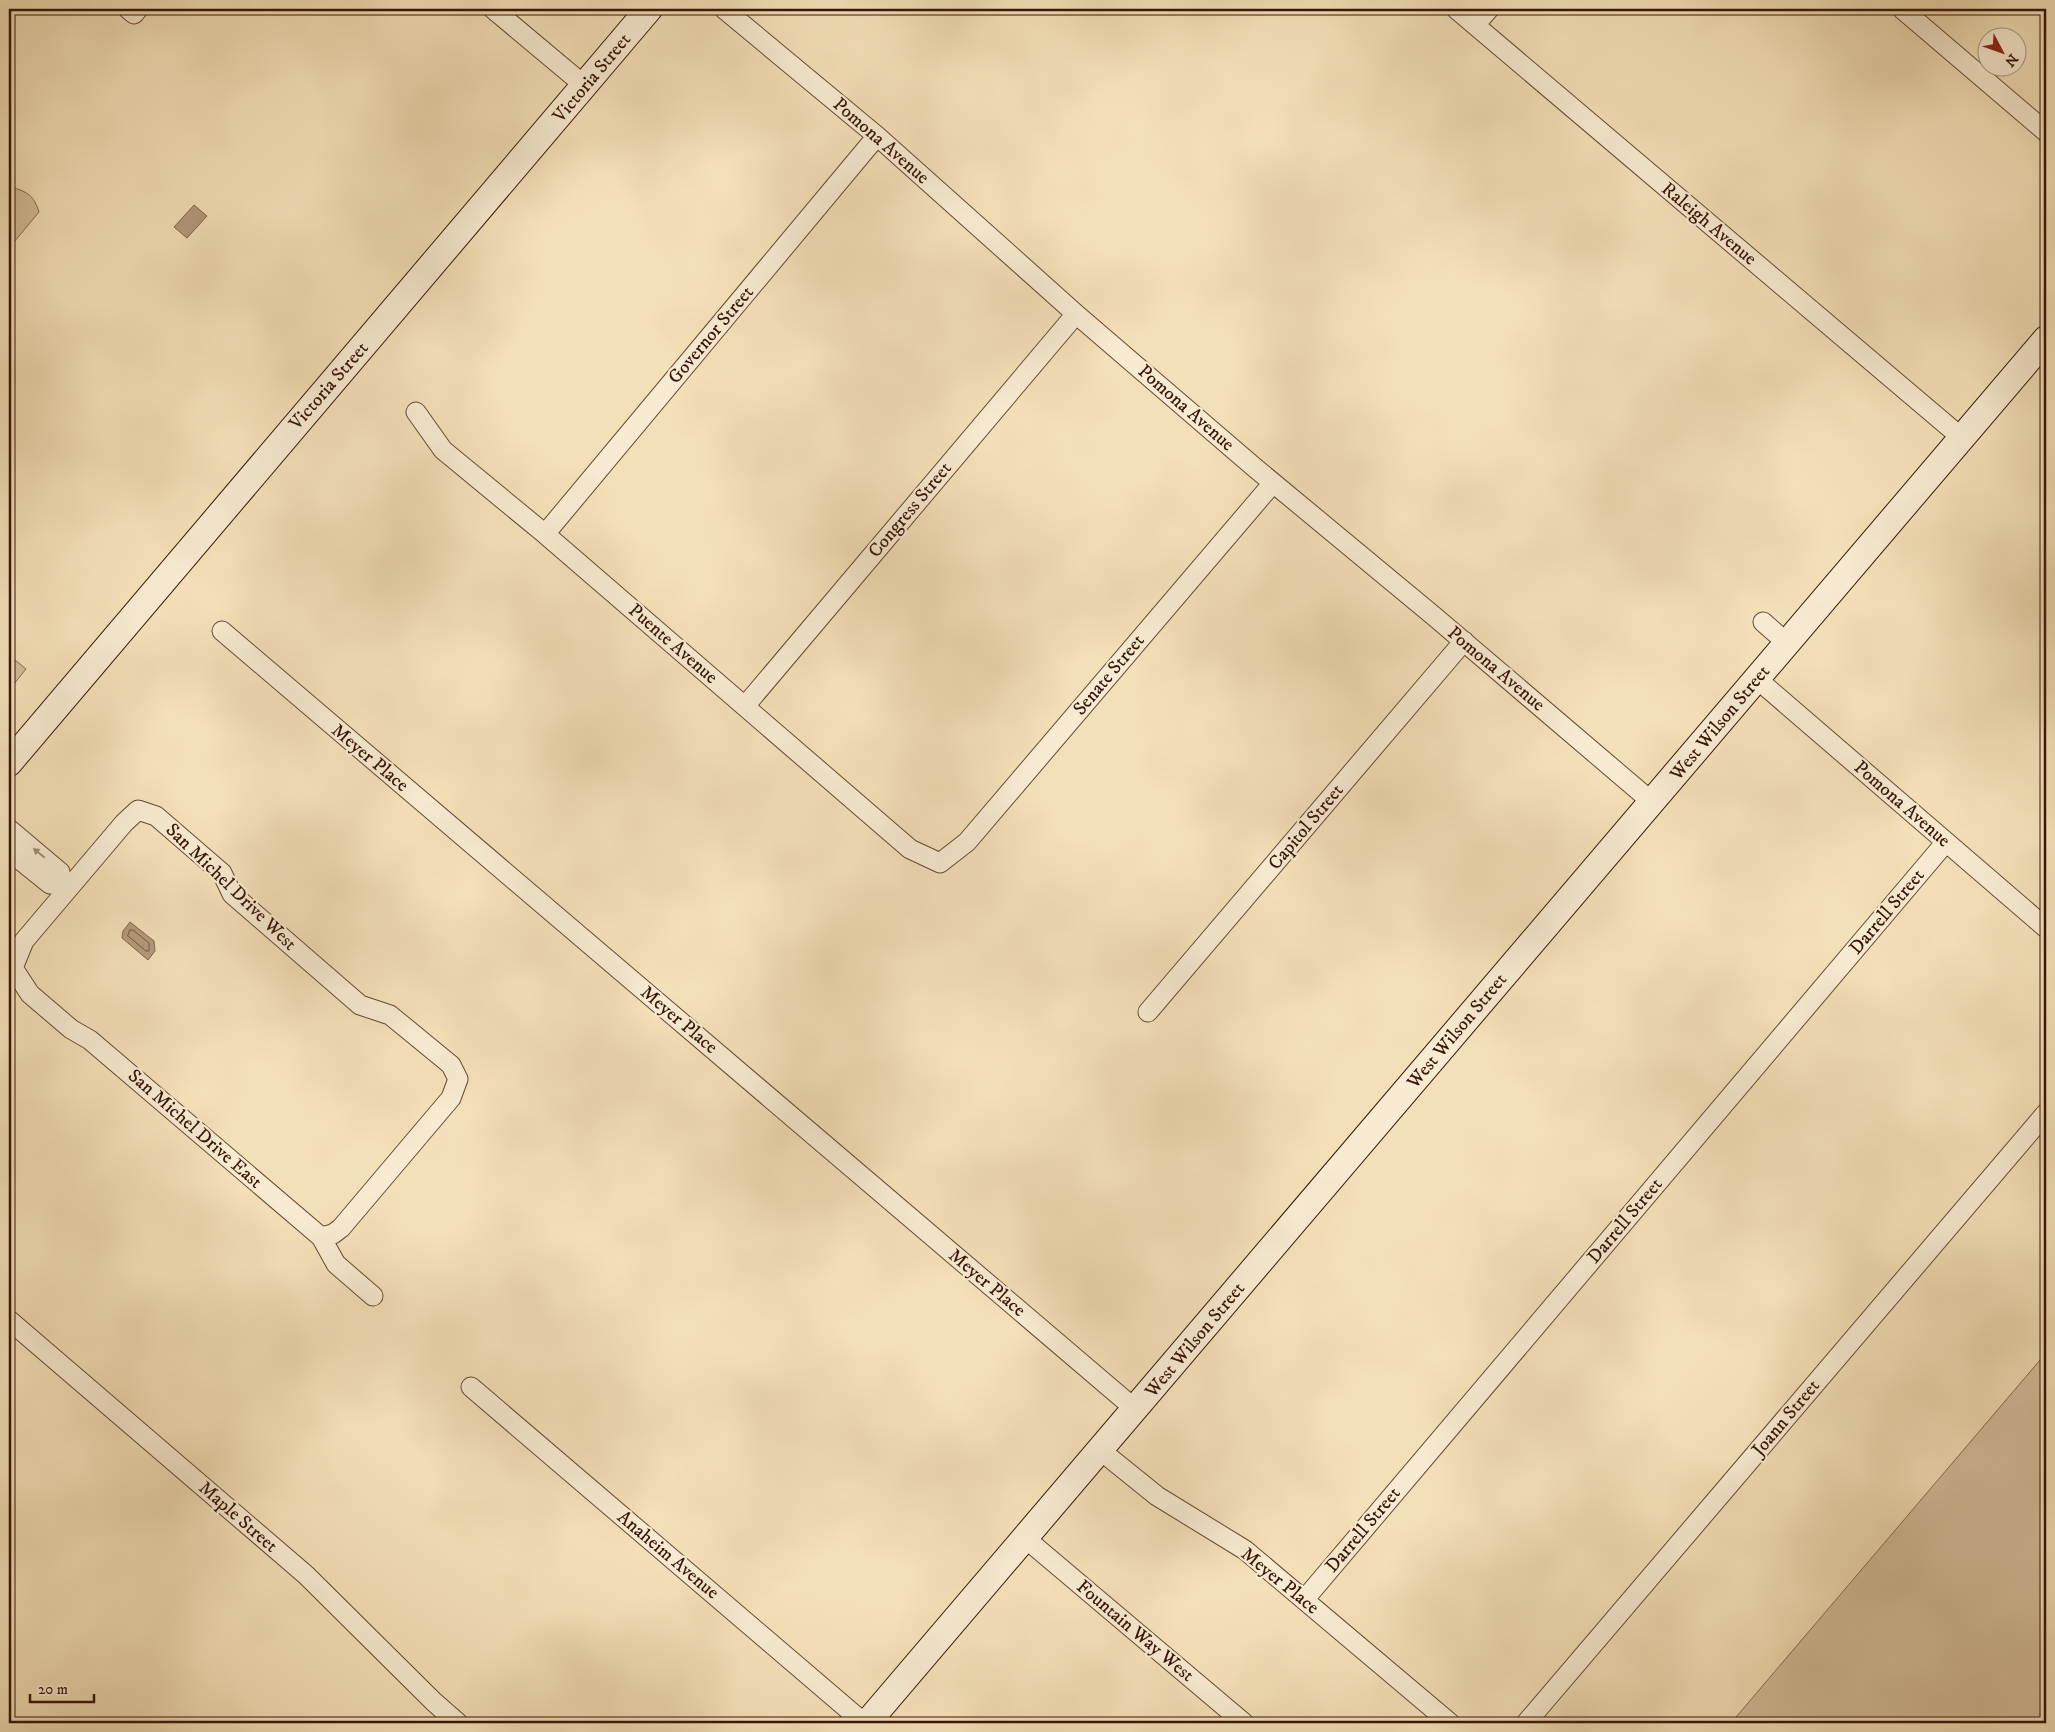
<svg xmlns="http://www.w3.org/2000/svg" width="2055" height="1732" viewBox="0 0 2055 1732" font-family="'IM FELL DW Pica',serif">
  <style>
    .green { fill: #d4bd9a; stroke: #866951 }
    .water { fill: #b49b7c; stroke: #82654e }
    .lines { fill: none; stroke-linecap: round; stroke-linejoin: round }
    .shore { stroke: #765842; stroke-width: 1 }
    .street-casing { stroke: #664834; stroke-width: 21 }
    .secondary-casing { stroke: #371508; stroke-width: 28 }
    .street { stroke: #f8ebd1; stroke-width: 19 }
    .secondary { stroke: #f8ebd1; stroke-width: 26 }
    .oneway { fill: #a18b77 }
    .labels { text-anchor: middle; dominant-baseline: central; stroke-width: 4.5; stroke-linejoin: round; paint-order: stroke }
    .street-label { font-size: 19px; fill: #371508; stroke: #f8ebd1 }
  </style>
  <rect width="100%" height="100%" fill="#f4e0b8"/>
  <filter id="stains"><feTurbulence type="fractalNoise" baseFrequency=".004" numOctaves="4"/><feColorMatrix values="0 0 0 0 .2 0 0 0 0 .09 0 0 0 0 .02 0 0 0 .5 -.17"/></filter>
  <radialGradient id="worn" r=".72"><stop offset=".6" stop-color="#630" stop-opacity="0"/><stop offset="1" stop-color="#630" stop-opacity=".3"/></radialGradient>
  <path class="green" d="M 9,186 C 26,192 33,193 39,212 L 9,248 Z
    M 9,655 L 26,669 L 9,690 Z
    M 2046,1353 L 2046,1723 L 1731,1723 Z"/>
  <path class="water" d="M 194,205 L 207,216 L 187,238 L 174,227 Z
    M 130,922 L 154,941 L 155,951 L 148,960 L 122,938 L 123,931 Z"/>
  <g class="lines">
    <path class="shore" d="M 130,930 L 133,930 L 149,943 L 149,951 L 146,951 L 128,936 Z"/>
    <g class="street-casing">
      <path id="street" d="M 128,9 L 134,14 L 138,9
        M 493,9 L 585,86
        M 724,9 L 877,136 L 1076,314 L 1254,467 L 1435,617 L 1652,802
        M 1456,9 L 1962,438
        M 1902,9 L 2046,132
        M 1475,25 L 1489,9
        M 416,412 L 443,450 L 545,534 L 910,849 L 940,863 L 967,842 L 1273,483
        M 545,534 L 877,136
        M 1763,622 L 1787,643
        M 222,631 L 1135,1409
        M 1757,679 L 2046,928
        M 745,706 L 1076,314
        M 9,829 L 60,872 L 59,882
        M 9,851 L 50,884 L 59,882
        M 1148,1012 L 1464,641
        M 321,1237 L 333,1234 L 341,1228 L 451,1098 L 458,1079 L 451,1065 L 390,1015 L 360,1005 L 232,894 L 222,873 L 156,816 L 138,810 L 124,823 L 24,941 L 13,968 L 30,994 L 71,1029 L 90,1040 L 321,1237 L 336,1264 L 373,1296
        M 9,1320 L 306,1575 L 434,1702 L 458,1723
        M 471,1387 L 864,1723
        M 1100,1450 L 1157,1496 L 1245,1550 L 1450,1723
        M 1025,1538 L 1244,1723
        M 1304,1600 L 1946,842
        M 1526,1723 L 2046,1113"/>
    </g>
    <g class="secondary-casing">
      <path id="secondary" d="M 9,763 L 649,9
        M 867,1723 L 2046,339"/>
    </g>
    <use href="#street" class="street"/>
    <use href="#secondary" class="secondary"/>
  </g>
  <defs><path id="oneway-solid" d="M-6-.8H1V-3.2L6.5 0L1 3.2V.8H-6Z" transform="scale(1.25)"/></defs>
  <use class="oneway" href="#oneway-solid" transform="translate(39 853) rotate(-141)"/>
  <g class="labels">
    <g class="street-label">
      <text transform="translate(592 78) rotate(-50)">Victoria Street</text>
      <text transform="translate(881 141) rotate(41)">Pomona Avenue</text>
      <text transform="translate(1709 224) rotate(40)">Raleigh Avenue</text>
      <text transform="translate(711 335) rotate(-50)">Governor Street</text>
      <text transform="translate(329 386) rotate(-49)">Victoria Street</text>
      <text transform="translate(1186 408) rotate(41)">Pomona Avenue</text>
      <text transform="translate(910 510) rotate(-50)">Congress Street</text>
      <text transform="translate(673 644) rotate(41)">Puente Avenue</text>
      <text transform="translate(1496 669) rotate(40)">Pomona Avenue</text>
      <text transform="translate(1109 675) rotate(-50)">Senate Street</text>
      <text transform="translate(1720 723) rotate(-50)">West Wilson Street</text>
      <text transform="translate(370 758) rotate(40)">Meyer Place</text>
      <text transform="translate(1902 804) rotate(41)">Pomona Avenue</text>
      <text transform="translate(1306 827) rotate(-50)">Capitol Street</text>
      <text transform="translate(231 887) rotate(44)">San Michel Drive West</text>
      <text transform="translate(1887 912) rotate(-50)">Darrell Street</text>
      <text transform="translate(679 1020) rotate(40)">Meyer Place</text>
      <text transform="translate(1457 1031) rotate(-50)">West Wilson Street</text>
      <text transform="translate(195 1129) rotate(41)">San Michel Drive East</text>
      <text transform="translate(1625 1221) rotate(-50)">Darrell Street</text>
      <text transform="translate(987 1283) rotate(40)">Meyer Place</text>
      <text transform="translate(1195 1340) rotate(-50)">West Wilson Street</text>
      <text transform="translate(1786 1418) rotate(-50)">Joann Street</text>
      <text transform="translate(238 1517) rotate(41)">Maple Street</text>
      <text transform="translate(1363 1530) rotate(-50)">Darrell Street</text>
      <text transform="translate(668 1555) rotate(40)">Anaheim Avenue</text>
      <text transform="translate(1280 1581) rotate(39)">Meyer Place</text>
      <text transform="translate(1135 1631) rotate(40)">Fountain Way West</text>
    </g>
  </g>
  <rect width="2055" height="1732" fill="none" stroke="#f4e0b8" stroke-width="30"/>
  <rect x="10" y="10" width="2035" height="1712" fill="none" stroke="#371508" stroke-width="2.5"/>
  <rect x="15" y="15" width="2025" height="1702" fill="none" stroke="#371508"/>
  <g transform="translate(2002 52) rotate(131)"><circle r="24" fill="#f8ebd1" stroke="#ab9581"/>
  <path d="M0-4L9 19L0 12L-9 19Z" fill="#8f2418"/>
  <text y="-8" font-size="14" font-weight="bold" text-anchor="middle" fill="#371508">N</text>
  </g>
  <path d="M30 1694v8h64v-8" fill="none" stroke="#371508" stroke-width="2.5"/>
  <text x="38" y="1694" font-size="15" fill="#371508" stroke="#f8ebd1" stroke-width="4" paint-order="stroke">20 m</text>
  <rect width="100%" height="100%" filter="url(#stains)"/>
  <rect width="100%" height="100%" fill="url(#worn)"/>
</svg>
